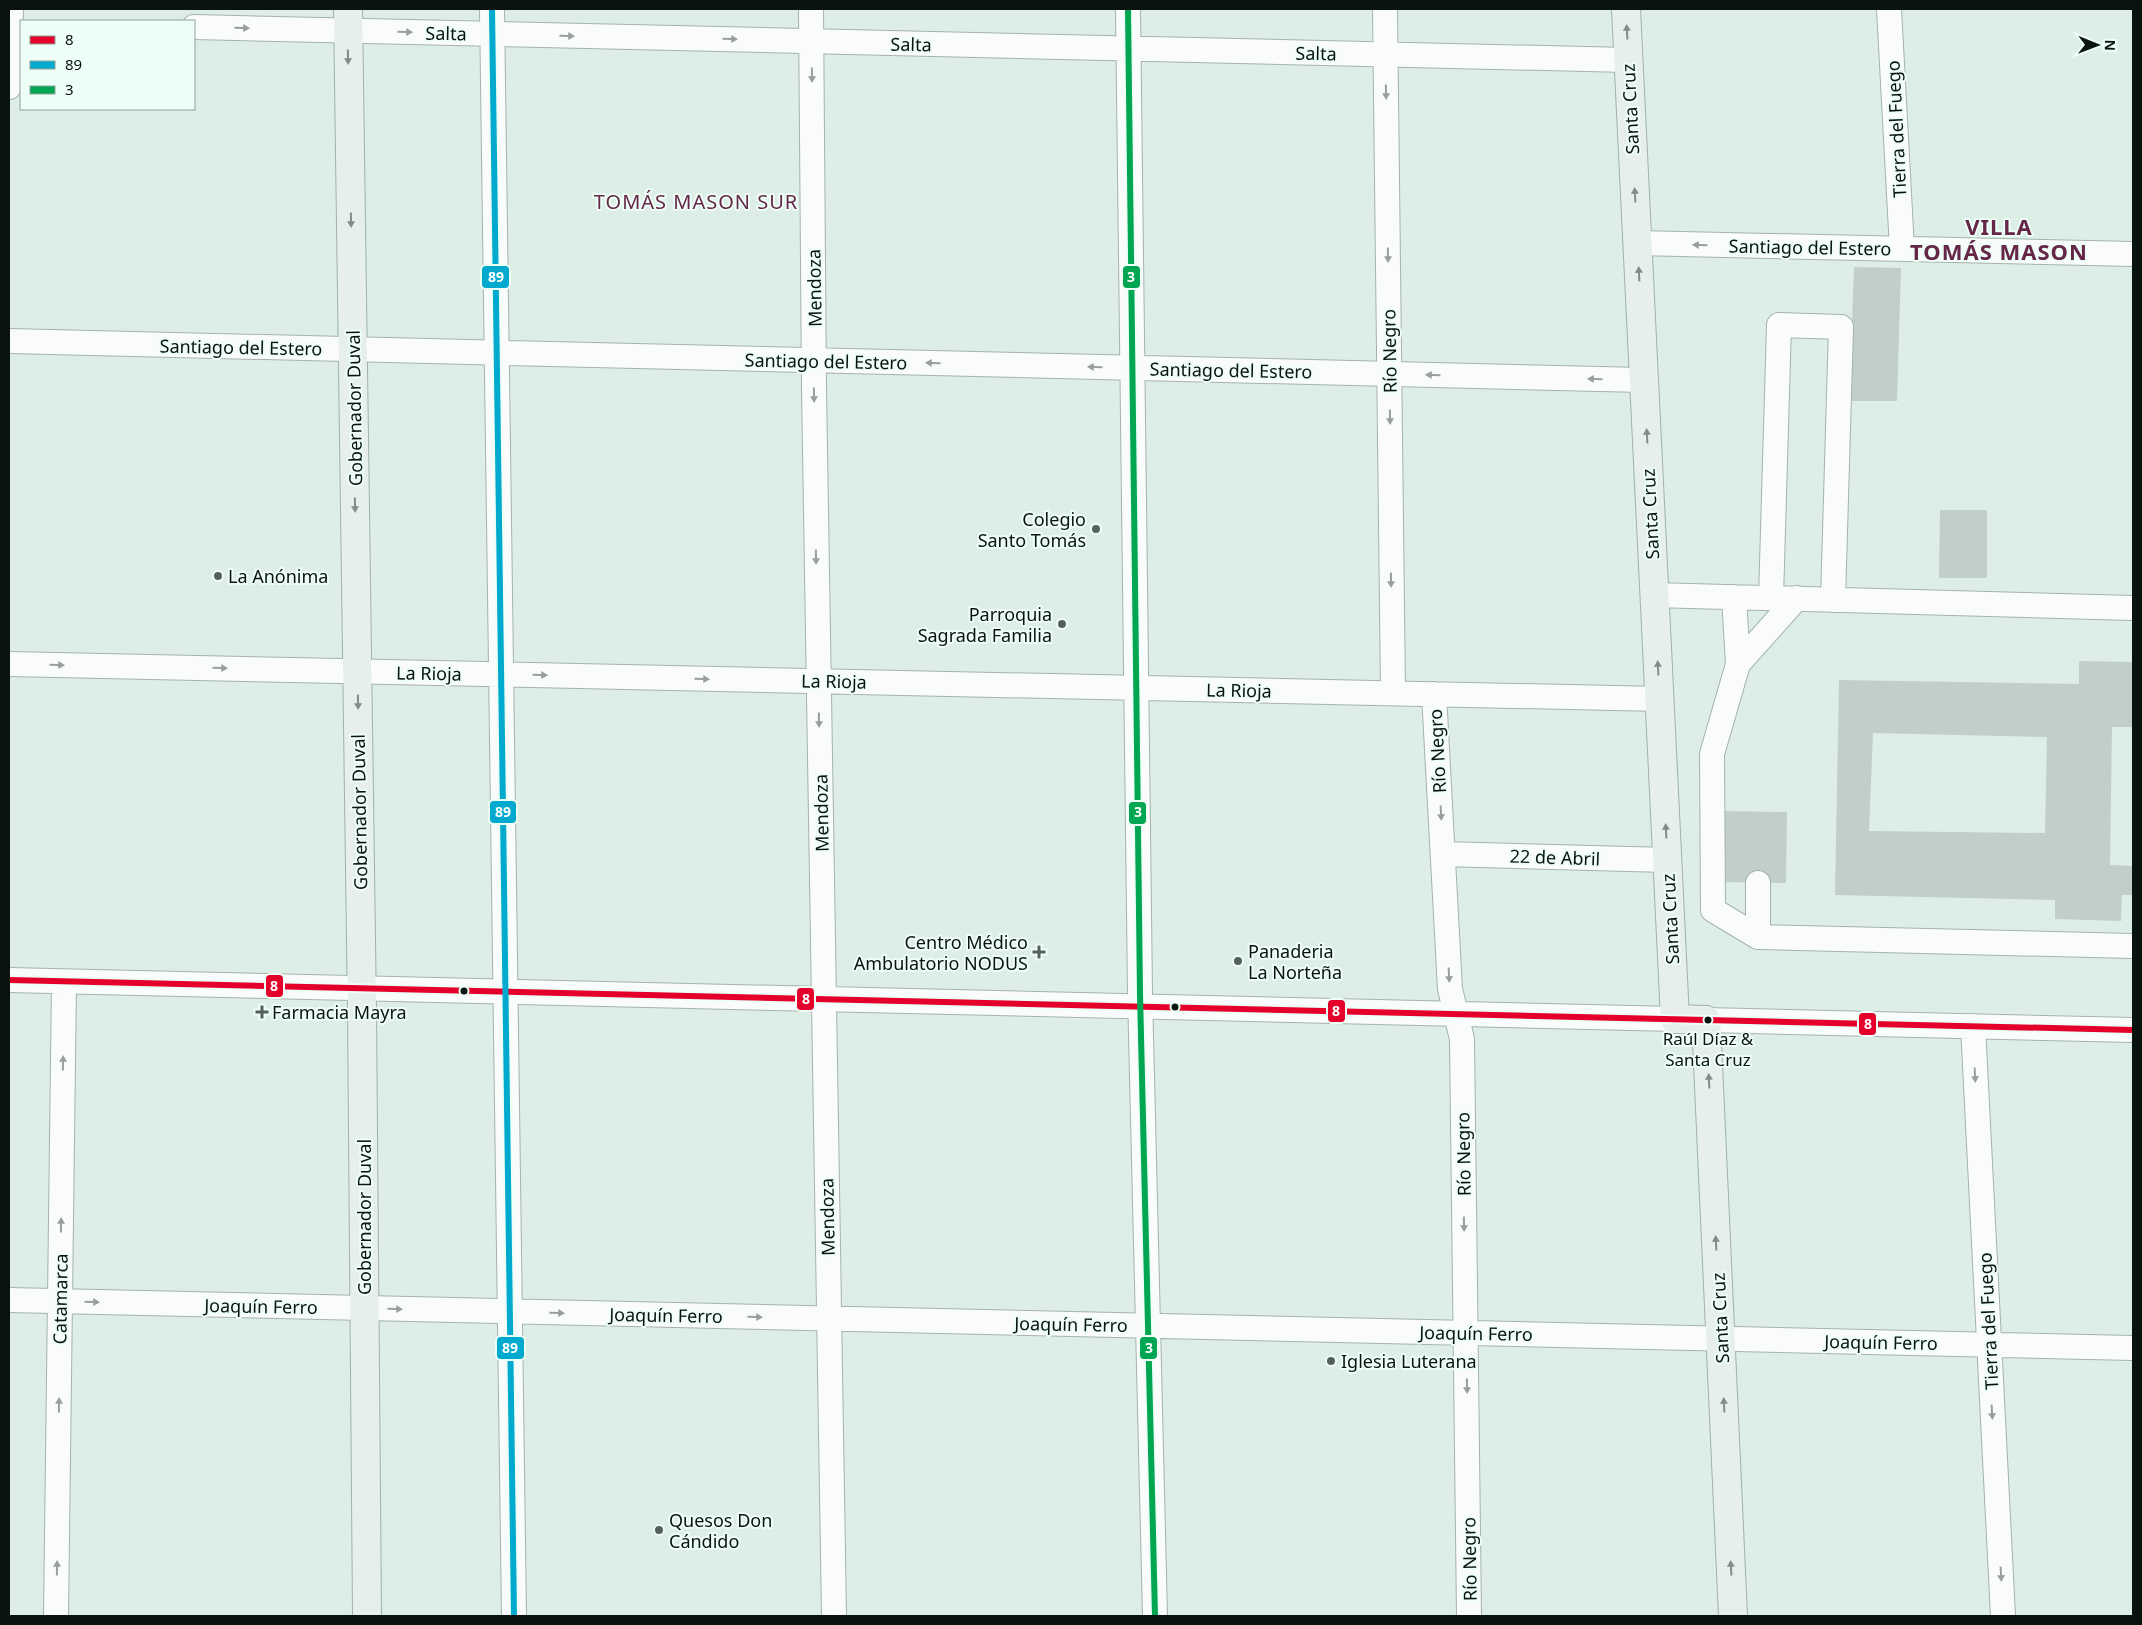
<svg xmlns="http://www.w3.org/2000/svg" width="2142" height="1625" viewBox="0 0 2142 1625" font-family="'Noto Sans',sans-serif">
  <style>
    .building { fill: #c2cec9; fill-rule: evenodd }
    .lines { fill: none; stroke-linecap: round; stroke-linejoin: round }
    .minor-casing { stroke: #a5b2ad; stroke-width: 26 }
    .major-casing { stroke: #9fb2aa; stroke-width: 30 }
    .minor { stroke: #fafcfb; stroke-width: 24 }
    .major { stroke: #e6efec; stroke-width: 28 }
    .bus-1-casing { stroke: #edfef7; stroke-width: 10 }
    .bus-2-casing { stroke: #edfef7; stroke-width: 10 }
    .bus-3-casing { stroke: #edfef7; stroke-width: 10 }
    .bus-1 { stroke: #e4002b; stroke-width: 6 }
    .bus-2 { stroke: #00a9ce; stroke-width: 6 }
    .bus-3 { stroke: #00a651; stroke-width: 6 }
    .oneway { fill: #9a9f9d }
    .oneway2 { fill: #838c89 }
    .poi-dot { fill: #53605b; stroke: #edfef7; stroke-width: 2 }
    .bus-dot { fill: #09130f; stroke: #edfef7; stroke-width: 2 }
    .labels { text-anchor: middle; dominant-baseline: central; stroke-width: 4; stroke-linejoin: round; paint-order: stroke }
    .bus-label { font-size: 17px; fill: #09130f; stroke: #edfef7 }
    .street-label { font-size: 18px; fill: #09130f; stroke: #edfef7 }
    .poi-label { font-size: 18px; fill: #09130f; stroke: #edfef7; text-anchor: start }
    .quarter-label { font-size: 20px; letter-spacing: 1px; fill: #652648; stroke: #edfef7 }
    .district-label { font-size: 22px; font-weight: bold; letter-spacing: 1px; fill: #652648; stroke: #edfef7 }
    .line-badge { stroke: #edfef7; stroke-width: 2 }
    .badge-label { font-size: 14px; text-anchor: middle; font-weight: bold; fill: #fff }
  </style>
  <rect width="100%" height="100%" fill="#ddeee7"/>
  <path class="building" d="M 1854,267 L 1901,268 L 1897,401 L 1849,401 Z
    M 1940,510 L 1987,510 L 1987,578 L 1939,578 Z
    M 2079,661 L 2133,662 L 2133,727 L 2112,727 L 2110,865 L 2133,866 L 2133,895 L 2122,895 L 2121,921 L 2055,919 L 2055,900 L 1835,895 L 1839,680 L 2079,684 ZM 1873,733 L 2047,737 L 2045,833 L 1869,831 Z
    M 1722,811 L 1787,812 L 1786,883 L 1721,882 Z"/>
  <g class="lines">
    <g class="minor-casing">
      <path id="minor" d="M 492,9 L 514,1616
        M 811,9 L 814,388 L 834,1616
        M 1128,9 L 1140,994 L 1155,1616
        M 1385,9 L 1393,693
        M 1889,9 L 1902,249
        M 194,27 L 1628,60
        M 9,87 L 11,9
        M 1637,243 L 2133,254
        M 9,341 L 1644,380
        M 1654,595 L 2133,608
        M 1734,597 L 1738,664
        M 1771,598 L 1779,325 L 1841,327 L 1833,600
        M 1797,598 L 1738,664 L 1712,754 L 1713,910 L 1758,937 L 2133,946
        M 9,664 L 1660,699
        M 1434,694 L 1450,989 L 1462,1039 L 1469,1616
        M 1443,854 L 1668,860
        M 1758,883 L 1758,937
        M 9,980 L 1675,1019
        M 1706,1020 L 2133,1030
        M 1973,1026 L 2003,1616
        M 9,1300 L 2133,1348
        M 56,1616 L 64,982"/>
    </g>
    <g class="major-casing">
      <path id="major" d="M 348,9 L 362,1011 L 367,1616
        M 1626,9 L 1675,1019 L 1706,1020 L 1733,1616"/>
    </g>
    <use href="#minor" class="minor"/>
    <use href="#major" class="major"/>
    <g class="bus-1-casing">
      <path id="bus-1" d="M 9,980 L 2133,1030"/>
    </g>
    <g class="bus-2-casing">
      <path id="bus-2" d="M 492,9 L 514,1616"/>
    </g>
    <g class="bus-3-casing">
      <path id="bus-3" d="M 1128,9 L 1140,994 L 1155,1616"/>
    </g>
    <use href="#bus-1" class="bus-1"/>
    <use href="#bus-2" class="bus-2"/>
    <use href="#bus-3" class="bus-3"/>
  </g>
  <defs><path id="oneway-solid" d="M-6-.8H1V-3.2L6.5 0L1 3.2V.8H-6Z" transform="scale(1.25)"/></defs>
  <g class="oneway">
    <use href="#oneway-solid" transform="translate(242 28) rotate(1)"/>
    <use href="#oneway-solid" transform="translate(405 32) rotate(1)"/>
    <use href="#oneway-solid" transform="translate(567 36) rotate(1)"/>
    <use href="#oneway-solid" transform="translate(730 39) rotate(1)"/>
    <use href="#oneway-solid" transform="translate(812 75) rotate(89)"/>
    <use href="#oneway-solid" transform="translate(1386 92) rotate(89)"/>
    <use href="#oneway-solid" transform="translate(1700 245) rotate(-179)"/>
    <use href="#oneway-solid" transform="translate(1388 255) rotate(89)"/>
    <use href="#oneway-solid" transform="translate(933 363) rotate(-179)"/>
    <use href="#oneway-solid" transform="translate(1095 367) rotate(-179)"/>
    <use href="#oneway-solid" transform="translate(1433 375) rotate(-179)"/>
    <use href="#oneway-solid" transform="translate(1595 379) rotate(-179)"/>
    <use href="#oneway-solid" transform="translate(814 395) rotate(89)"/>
    <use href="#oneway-solid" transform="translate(1390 417) rotate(89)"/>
    <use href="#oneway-solid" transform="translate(816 557) rotate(89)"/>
    <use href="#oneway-solid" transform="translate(1391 580) rotate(89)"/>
    <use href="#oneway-solid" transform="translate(57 665) rotate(1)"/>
    <use href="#oneway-solid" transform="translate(220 668) rotate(1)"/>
    <use href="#oneway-solid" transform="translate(540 675) rotate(1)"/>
    <use href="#oneway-solid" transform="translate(702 679) rotate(1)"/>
    <use href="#oneway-solid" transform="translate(819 720) rotate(89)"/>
    <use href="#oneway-solid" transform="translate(1441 813) rotate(87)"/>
    <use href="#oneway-solid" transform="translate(1449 975) rotate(87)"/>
    <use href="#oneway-solid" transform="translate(63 1063) rotate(-89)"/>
    <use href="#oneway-solid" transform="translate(1975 1075) rotate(87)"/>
    <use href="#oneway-solid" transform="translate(1464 1224) rotate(89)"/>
    <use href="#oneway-solid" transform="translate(61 1225) rotate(-89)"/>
    <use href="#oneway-solid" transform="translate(92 1302) rotate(1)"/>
    <use href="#oneway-solid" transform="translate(395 1309) rotate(1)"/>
    <use href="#oneway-solid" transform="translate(557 1313) rotate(1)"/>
    <use href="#oneway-solid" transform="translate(755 1317) rotate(1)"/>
    <use href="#oneway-solid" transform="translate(1467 1386) rotate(89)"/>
    <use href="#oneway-solid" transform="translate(59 1405) rotate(-89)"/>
    <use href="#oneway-solid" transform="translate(1992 1412) rotate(87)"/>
    <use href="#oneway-solid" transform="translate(57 1568) rotate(-89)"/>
    <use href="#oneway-solid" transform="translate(2001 1574) rotate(87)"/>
  </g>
  <g class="oneway2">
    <use href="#oneway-solid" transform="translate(1627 32) rotate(-93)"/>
    <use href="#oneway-solid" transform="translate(348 57) rotate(89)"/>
    <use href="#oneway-solid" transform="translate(1635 195) rotate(-93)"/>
    <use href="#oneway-solid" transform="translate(351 220) rotate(89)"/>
    <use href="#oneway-solid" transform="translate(1639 274) rotate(-93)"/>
    <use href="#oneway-solid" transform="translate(1647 436) rotate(-93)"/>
    <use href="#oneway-solid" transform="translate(355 505) rotate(89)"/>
    <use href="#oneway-solid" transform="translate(1658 668) rotate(-93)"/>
    <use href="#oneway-solid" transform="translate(358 702) rotate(89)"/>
    <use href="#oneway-solid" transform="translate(1666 831) rotate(-93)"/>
    <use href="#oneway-solid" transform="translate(1709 1081) rotate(-93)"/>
    <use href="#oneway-solid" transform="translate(1716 1243) rotate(-93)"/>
    <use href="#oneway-solid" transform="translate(1724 1405) rotate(-93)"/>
    <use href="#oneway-solid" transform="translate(1731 1568) rotate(-93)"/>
  </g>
  <g class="poi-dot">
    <circle cx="1096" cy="529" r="5"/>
    <circle cx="218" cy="576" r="5"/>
    <circle cx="1062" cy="624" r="5"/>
    <path d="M1036.5 944.5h5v5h5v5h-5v5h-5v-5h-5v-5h5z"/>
    <circle cx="1238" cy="961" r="5"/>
    <path d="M259.5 1004.5h5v5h5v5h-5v5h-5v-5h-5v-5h5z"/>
    <circle cx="1331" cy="1361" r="5"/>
    <circle cx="659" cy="1530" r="5"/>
  </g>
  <g class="bus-dot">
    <circle cx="464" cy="991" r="4.5"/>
    <circle cx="1175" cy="1007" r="4.5"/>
    <circle cx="1708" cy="1020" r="4.5"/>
  </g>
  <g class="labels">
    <g class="bus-label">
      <text x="1708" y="1038">Raúl Díaz &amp;<tspan x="1708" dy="21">Santa Cruz</tspan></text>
    </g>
    <g class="street-label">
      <text transform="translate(446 33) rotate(1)">Salta</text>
      <text transform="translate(911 44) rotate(1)">Salta</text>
      <text transform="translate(1316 53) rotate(1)">Salta</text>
      <text transform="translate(1630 109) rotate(-93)">Santa Cruz</text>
      <text transform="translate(1896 129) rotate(-93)">Tierra del Fuego</text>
      <text transform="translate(1810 247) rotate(1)">Santiago del Estero</text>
      <text transform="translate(814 288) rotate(-91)">Mendoza</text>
      <text transform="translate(241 347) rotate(1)">Santiago del Estero</text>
      <text transform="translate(1389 351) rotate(-91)">Río Negro</text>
      <text transform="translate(826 361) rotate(1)">Santiago del Estero</text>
      <text transform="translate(1231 370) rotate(1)">Santiago del Estero</text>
      <text transform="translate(354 408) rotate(-91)">Gobernador Duval</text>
      <text transform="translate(1650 514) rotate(-93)">Santa Cruz</text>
      <text transform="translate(429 673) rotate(1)">La Rioja</text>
      <text transform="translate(834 681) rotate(1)">La Rioja</text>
      <text transform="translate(1239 690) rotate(1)">La Rioja</text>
      <text transform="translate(1437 751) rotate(-93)">Río Negro</text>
      <text transform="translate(359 812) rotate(-91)">Gobernador Duval</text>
      <text transform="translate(821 813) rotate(-91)">Mendoza</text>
      <text transform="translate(1555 857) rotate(2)">22 de Abril</text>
      <text transform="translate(1670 919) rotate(-93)">Santa Cruz</text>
      <text transform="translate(1463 1154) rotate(-91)">Río Negro</text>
      <text transform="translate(364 1217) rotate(-90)">Gobernador Duval</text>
      <text transform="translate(827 1217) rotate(-91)">Mendoza</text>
      <text transform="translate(60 1299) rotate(-89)">Catamarca</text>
      <text transform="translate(261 1306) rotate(1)">Joaquín Ferro</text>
      <text transform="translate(666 1315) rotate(1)">Joaquín Ferro</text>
      <text transform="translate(1720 1318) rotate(-93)">Santa Cruz</text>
      <text transform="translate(1988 1321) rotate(-93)">Tierra del Fuego</text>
      <text transform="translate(1071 1324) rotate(1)">Joaquín Ferro</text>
      <text transform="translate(1476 1333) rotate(1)">Joaquín Ferro</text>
      <text transform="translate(1881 1342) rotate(1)">Joaquín Ferro</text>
      <text transform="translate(1469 1559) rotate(-91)">Río Negro</text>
    </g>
    <g class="poi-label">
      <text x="1086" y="519" text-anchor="end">Colegio<tspan x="1086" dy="21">Santo Tomás</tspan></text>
      <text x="228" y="576">La Anónima</text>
      <text x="1052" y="614" text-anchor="end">Parroquia<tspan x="1052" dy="21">Sagrada Familia</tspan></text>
      <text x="1028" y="942" text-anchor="end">Centro Médico<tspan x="1028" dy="21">Ambulatorio NODUS</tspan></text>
      <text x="1248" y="951">Panaderia<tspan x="1248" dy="21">La Norteña</tspan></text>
      <text x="272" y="1012">Farmacia Mayra</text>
      <text x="1341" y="1361">Iglesia Luterana</text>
      <text x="669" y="1520">Quesos Don<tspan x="669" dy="21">Cándido</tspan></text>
    </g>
    <g class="quarter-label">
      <text x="696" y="201">TOMÁS MASON SUR</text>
    </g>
    <g class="district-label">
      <text x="1999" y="226">VILLA<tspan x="1999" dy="25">TOMÁS MASON</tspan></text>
    </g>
  </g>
  <g class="line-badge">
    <rect x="481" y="265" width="29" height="24" rx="5" fill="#00a9ce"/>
    <rect x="1122" y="265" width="19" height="24" rx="5" fill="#00a651"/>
    <rect x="489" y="800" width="28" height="24" rx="5" fill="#00a9ce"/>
    <rect x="1128" y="801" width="19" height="24" rx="5" fill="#00a651"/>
    <rect x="265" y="974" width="19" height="24" rx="5" fill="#e4002b"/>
    <rect x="796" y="987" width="19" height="24" rx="5" fill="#e4002b"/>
    <rect x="1327" y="999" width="19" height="24" rx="5" fill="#e4002b"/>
    <rect x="1858" y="1012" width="19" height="24" rx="5" fill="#e4002b"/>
    <rect x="496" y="1336" width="29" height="24" rx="5" fill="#00a9ce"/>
    <rect x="1139" y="1336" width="19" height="24" rx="5" fill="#00a651"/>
  </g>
  <g class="badge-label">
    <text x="496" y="282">89</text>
    <text x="1131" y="282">3</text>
    <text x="503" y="817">89</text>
    <text x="1138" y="817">3</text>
    <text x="274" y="991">8</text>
    <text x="806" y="1004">8</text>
    <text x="1336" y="1016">8</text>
    <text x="1868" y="1029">8</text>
    <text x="510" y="1353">89</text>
    <text x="1149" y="1353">3</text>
  </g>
  <rect width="2142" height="1625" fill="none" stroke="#09130f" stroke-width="20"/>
  <rect x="20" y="20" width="175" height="90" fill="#edfef7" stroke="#92a09a"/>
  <rect x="30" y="36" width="25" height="8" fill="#e4002b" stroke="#92a09a"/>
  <text x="65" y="45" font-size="15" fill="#09130f">8</text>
  <rect x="30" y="61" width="25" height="8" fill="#00a9ce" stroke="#92a09a"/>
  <text x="65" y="70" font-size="15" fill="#09130f">89</text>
  <rect x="30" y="86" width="25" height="8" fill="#00a651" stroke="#92a09a"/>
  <text x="65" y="95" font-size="15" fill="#09130f">3</text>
  <g transform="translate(2097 45) rotate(91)" stroke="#edfef7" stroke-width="4" paint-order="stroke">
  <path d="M0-4L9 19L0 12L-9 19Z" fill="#09130f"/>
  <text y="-8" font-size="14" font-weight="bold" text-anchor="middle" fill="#09130f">N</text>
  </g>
</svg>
